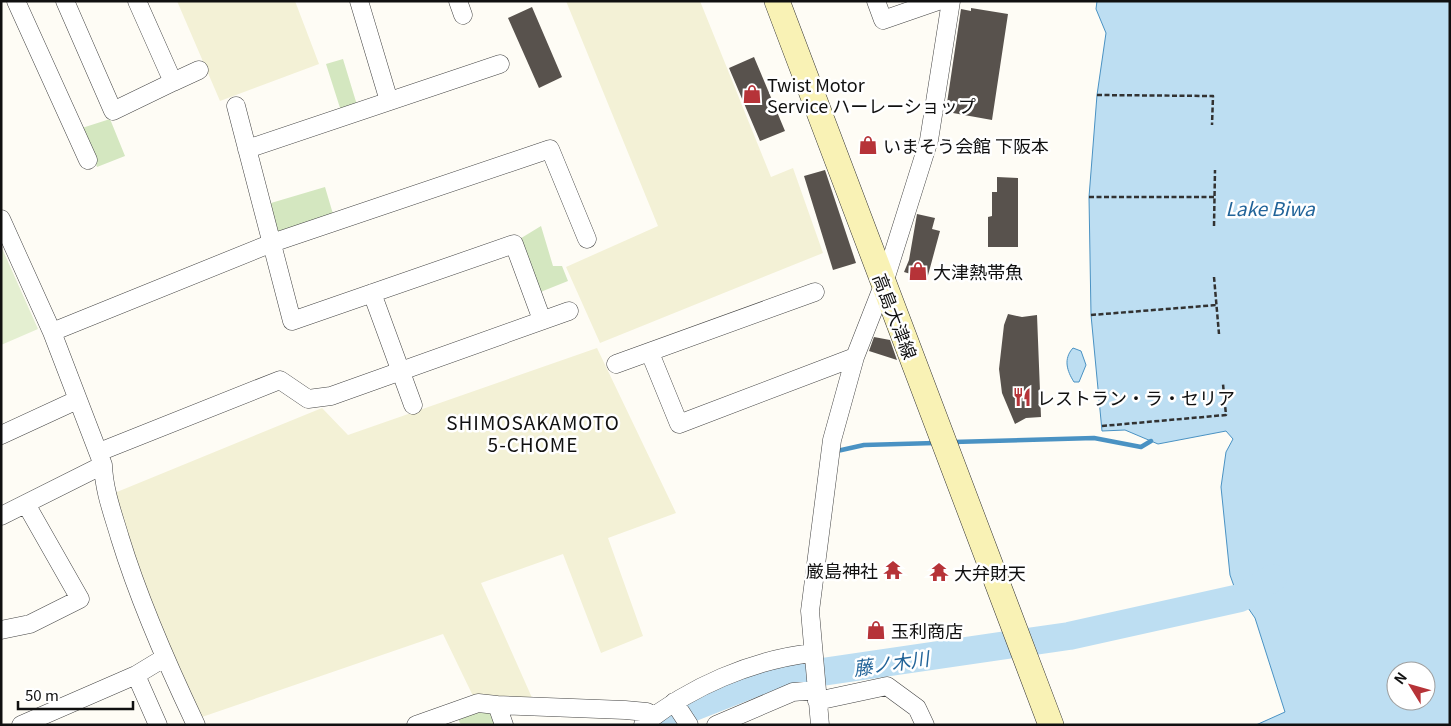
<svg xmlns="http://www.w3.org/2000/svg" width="1451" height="726" viewBox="0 0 1451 726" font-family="Georgia,'Noto Sans JP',serif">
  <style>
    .farmland { fill: #f3f1d6 }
    .green { fill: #d4e7c0 }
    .pitch { fill: #e4efd1 }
    .water { fill: #bddef2; stroke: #4a92c3; fill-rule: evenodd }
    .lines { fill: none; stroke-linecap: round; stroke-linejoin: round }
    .stream { stroke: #4a92c3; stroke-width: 4.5 }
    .river { stroke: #bddef2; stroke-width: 28 }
    .building { fill: #58524d }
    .minor-casing { stroke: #434343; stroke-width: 19 }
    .secondary-casing { stroke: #323232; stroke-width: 26 }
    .path { stroke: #323232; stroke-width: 2.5; stroke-dasharray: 5 2.5; stroke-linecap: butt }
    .minor { stroke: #fff; stroke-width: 18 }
    .secondary { stroke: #f9f2b5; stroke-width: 25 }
    .labels { text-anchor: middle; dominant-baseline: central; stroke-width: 5; stroke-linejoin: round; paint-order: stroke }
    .poi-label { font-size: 18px; fill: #101010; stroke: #fff; text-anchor: start }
    .street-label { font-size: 18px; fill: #101010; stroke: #fff }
    .water-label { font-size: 19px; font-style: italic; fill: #226499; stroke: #fff }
    .neighbourhood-label { font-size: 19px; letter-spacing: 1px; fill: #101010; stroke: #fff }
  </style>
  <rect width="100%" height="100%" fill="#fefcf5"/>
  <path class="farmland" d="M 177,1 L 295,1 L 319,64 L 220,101 Z
    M 566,1 L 700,1 L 771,177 L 793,168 L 823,253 L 600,343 L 566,267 L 658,226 Z
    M 597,348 L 676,513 L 608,538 L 643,636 L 601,653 L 563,554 L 481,583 L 533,700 L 473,696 L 443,634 L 199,718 L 169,657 L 112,494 L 322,408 L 348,435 Z"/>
  <path class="green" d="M 343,59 L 357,105 L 341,111 L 326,64 Z
    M 110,119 L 125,156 L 97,167 L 82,128 Z
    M 325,187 L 333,214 L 277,235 L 271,203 Z
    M 541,226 L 553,266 L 562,266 L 568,281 L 538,293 L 518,240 Z
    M 495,708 L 500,725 L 461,725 L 457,717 Z"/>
  <path class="pitch" d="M 1,246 L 38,329 L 1,345 Z"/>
  <path class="water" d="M 1097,1 L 1450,1 L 1450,725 L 1256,725 L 1285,712 L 1255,618 L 1235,589 L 1230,575 L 1221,487 L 1226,452 L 1233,439 L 1226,431 L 1158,444 L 1125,430 L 1102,431 L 1091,315 L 1089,197 L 1097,95 L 1106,33 L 1096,9 ZM 1396,671 L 1426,671 L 1426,701 L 1396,701 Z
    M 1073,348 L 1081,351 L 1086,365 L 1079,382 L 1074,382 C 1067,371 1063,359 1073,348 Z"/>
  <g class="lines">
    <path class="stream" d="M 953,442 L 1094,438 L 1141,447 L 1151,441
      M 837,451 L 864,445 L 935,443"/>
    <path class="river" d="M 669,725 L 686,710 L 775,675 L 822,672 L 1069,636 L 1240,598 L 1273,578"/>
  </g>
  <path class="building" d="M 532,7 L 562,77 L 539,88 L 508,18 Z
    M 971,8 L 1008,14 L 992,120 L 953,113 L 955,104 L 947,103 L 961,9 L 971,11 Z
    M 754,57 L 785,131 L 760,141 L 729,68 Z
    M 825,170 L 856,263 L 833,270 L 804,176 Z
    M 997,177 L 1018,178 L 1018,247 L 988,247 L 988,217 L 992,216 L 992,192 L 997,192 Z
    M 917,214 L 935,218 L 932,229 L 940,231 L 927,279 L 904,272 L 909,260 Z
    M 1008,314 L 1022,317 L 1037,315 L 1041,417 L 1026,418 L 1015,424 L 1002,393 L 999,369 L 1004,325 Z
    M 874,337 L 890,340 L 897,360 L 869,351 Z"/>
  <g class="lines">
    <g class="minor-casing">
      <path id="minor" d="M 16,1 L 88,160
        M 65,1 L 113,111 L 173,82
        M 137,1 L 173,82 L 199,70
        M 359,1 L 389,101
        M 458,1 L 463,15
        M 876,1 L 883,20 L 938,1
        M 236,106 L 292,321 L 514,244 L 542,320
        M 247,149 L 500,64
        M 1,219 L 52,332 L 103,465 C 104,491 113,514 120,538 C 140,603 167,664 196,725
        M 372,293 L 413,405
        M 52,332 L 272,243 L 550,149 L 587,239
        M 650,353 L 679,424 L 855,357
        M 616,364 L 815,292
        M 1,435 L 77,400
        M 99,452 L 280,380 L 308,399 L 331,396 L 569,311
        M 1,516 L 103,465
        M 1,630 L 30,624 L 80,599 L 26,504
        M 136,675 L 164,658
        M 817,701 L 887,686 L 917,708 L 925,725
        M 674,702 L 689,725
        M 21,725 L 136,675 L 158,725
        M 416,725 L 478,703 L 497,705
        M 504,725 L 497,705 L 625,710 L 647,712 L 654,716
        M 643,725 C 689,687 752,660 812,653
        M 716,725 L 793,692 L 816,690
        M 820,725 L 810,611 L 832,440 L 855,357 L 884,283 L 929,140 L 951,1"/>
    </g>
    <g class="secondary-casing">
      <path id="secondary" d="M 777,1 L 1051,725"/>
    </g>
    <path class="path" d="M 1097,95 L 1213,96 L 1212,125
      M 1089,197 L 1215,197
      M 1214,226 L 1215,170
      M 1214,277 L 1219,334
      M 1091,315 L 1217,305
      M 1102,426 L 1226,415 L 1223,384"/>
    <use href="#minor" class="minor"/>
    <use href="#secondary" class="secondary"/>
  </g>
  <defs>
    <g id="shop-bare" transform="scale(1.5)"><path d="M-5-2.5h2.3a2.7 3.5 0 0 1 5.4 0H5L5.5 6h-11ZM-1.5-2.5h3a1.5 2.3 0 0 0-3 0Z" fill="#b63338" stroke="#fff" stroke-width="2.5" paint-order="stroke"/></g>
    <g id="restaurant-bare" transform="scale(1.5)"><path d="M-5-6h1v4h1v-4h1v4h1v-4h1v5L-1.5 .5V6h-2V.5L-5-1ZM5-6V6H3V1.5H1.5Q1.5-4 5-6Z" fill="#b63338" stroke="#fff" stroke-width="2.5" paint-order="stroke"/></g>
    <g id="temple-bare" transform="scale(1.5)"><path d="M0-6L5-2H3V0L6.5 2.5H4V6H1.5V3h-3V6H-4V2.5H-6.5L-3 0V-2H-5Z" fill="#b63338" stroke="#fff" stroke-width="2.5" paint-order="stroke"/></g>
  </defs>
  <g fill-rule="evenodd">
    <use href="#shop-bare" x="752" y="94"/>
    <use href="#shop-bare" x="868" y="145"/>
    <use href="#shop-bare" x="918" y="271"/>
    <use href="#restaurant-bare" x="1022" y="397"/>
    <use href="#temple-bare" x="893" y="570"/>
    <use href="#temple-bare" x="939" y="572"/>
    <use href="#shop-bare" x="876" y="630"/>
  </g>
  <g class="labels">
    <g class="poi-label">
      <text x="767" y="84">Twist Motor<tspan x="767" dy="21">Service ハーレーショップ</tspan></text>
      <text x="883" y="145">いまそう会館 下阪本</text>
      <text x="933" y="271">大津熱帯魚</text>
      <text x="1037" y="397">レストラン・ラ・セリア</text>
      <text x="878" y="570" text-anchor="end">厳島神社</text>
      <text x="954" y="572">大弁財天</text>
      <text x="891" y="630">玉利商店</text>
    </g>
    <g class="street-label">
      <text transform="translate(896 316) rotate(69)">高島大津線</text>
    </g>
    <g class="water-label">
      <text x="1270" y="207">Lake Biwa</text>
      <text transform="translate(891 662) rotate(-8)">藤ノ木川</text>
    </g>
    <g class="neighbourhood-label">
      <text x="533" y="421">SHIMOSAKAMOTO<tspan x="533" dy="22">5-CHOME</tspan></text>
    </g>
  </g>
  <rect width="1451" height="726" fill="none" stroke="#101010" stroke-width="5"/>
  <g transform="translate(1411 686) rotate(307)"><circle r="24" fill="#ffffff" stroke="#9f9f9f"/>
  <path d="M0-4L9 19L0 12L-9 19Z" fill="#b63338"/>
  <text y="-8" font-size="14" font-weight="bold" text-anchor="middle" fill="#101010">N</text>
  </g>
  <path d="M18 701v8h115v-8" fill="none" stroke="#101010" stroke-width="2.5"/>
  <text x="25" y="701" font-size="15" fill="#101010" stroke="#ffffff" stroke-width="4" paint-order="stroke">50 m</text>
</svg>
